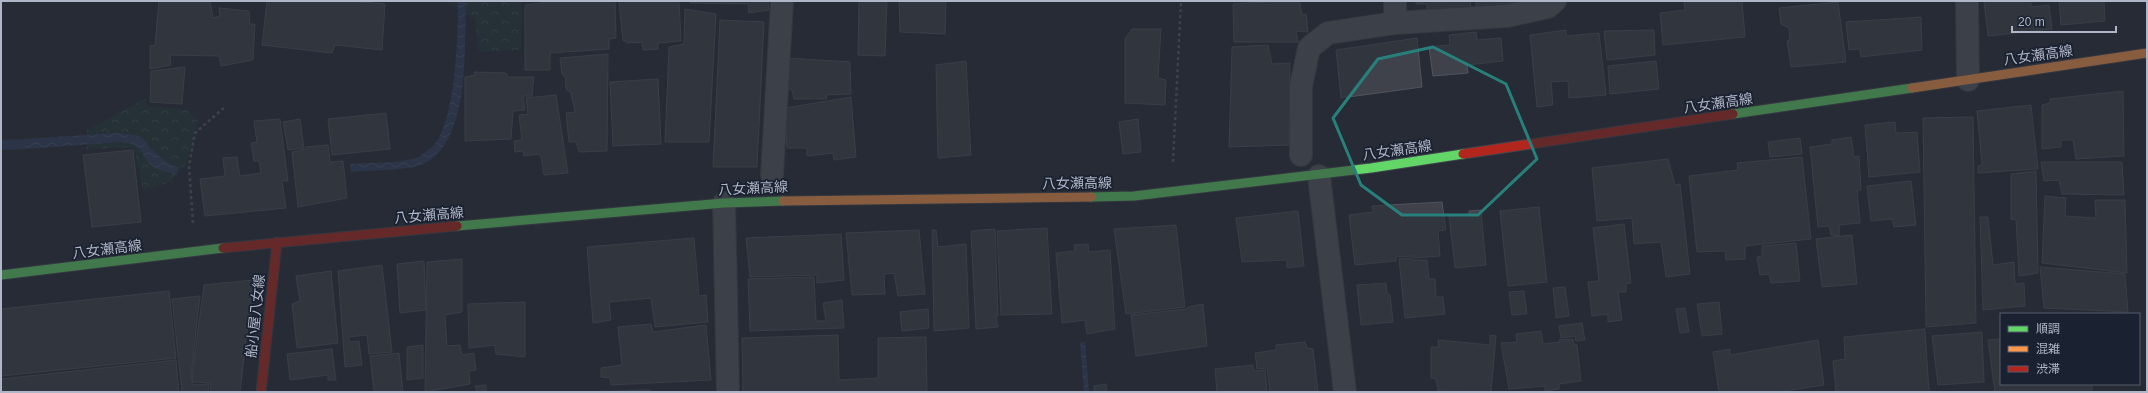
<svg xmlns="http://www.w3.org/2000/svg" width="2148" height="393" viewBox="0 0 2148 393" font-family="Arial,'Noto Sans JP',sans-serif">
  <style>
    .forest { fill: url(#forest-crowns) }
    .water { fill: url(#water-waves) }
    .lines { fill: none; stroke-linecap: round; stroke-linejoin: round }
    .stream { stroke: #33405f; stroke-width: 10 }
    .building { fill: #3f424b; stroke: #4e535d }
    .street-casing { stroke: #42464e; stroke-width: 24 }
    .fast-casing { stroke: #42464e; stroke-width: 11 }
    .slow-casing { stroke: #42464e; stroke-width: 11 }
    .jam-casing { stroke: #42464e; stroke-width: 11 }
    .path { stroke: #585e66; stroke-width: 2.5; stroke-dasharray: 3 3; stroke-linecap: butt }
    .street { stroke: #565a63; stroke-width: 22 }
    .fast { stroke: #63d668; stroke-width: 9 }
    .slow { stroke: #ff974d; stroke-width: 9 }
    .jam { stroke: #b3261e; stroke-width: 9 }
    .marked { fill: none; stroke: #27807b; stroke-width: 3; stroke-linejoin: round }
    .labels { text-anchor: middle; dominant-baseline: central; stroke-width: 3.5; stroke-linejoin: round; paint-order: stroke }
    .street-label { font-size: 14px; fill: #afb6c7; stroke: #1a2130 }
  </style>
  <defs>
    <pattern id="forest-crowns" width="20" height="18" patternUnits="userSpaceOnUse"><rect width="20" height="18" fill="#24353b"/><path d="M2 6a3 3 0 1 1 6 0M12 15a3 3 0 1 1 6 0" fill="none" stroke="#415056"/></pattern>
    <pattern id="water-waves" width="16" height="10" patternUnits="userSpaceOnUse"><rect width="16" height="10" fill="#33405f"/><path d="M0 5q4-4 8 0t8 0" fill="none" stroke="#4e5974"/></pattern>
  </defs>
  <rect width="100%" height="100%" fill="#272b35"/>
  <path class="forest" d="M 444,1 L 522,1 L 521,50 L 479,52 L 474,19 Z
    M 146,98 L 147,105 L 187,110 L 198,121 L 186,164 L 170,182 L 143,191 L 134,147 L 87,149 L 87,130 Z"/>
  <path class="water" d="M 458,1 L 466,1 C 464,46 471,142 423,164 C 408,171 369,170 351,172 L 350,164 C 368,162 406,164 420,156 C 424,153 431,148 434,145 C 456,120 458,34 458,1 Z
    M 117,133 L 135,135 L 144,139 L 151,149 L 169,164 L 179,167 L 176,175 C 170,172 160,171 155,168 C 136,155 149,144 119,142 L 12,150 L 11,147 L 7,147 L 7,140 Z
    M 1085,342 L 1089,392 L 1084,392 L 1080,343 Z"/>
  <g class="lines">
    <path class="stream" d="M 1,145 L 20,144"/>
  </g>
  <path class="building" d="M 159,1 L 210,1 L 213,18 L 220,16 L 219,8 L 249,11 L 250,24 L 255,24 L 253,60 L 221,66 L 219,56 L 170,55 L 171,65 L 150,69 L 150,46 L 155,45 Z
    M 267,1 L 352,1 L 385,4 L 382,50 L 335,45 L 332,53 L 262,45 Z
    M 542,1 L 615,1 L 616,38 L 609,39 L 609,49 L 550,53 L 550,70 L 525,70 L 525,5 L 542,3 Z
    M 619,1 L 679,1 L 681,41 L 658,43 L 658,49 L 643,50 L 642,42 L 627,43 L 626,41 L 623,41 Z
    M 690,1 L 768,1 L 769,10 L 749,13 L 748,4 L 690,3 Z
    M 859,1 L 887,1 L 885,56 L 858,55 Z
    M 899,1 L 946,1 L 945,34 L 900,32 Z
    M 1277,1 L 1296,1 L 1300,3 L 1302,15 L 1306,14 L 1308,32 L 1296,31 L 1298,42 L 1234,42 L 1233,4 Z
    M 1416,1 L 1470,1 L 1471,10 L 1427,12 L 1427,4 L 1416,4 Z
    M 1476,1 L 1521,1 L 1521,3 L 1476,7 Z
    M 1684,1 L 1742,1 L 1745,37 L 1663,45 L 1660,13 L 1685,10 Z
    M 1984,1 L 2031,1 L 2031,7 L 2049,5 L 2052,29 L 1988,36 Z
    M 2059,1 L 2104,1 L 2105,21 L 2061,25 Z
    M 1838,2 L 1846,62 L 1791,67 L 1787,41 L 1790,40 L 1789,28 L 1781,24 L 1779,8 Z
    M 685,9 L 716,14 L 709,142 L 665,142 L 669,47 L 684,44 Z
    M 1921,17 L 1922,50 L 1861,57 L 1860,49 L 1849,50 L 1846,22 Z
    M 720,20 L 764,22 L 757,167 L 713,167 Z
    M 1132,29 L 1161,29 L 1158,78 L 1166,80 L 1165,105 L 1125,103 L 1125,39 Z
    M 1566,30 L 1566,36 L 1599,33 L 1606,95 L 1569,98 L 1568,81 L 1551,82 L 1553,105 L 1537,107 L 1530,35 Z
    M 1654,30 L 1655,55 L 1607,60 L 1604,31 Z
    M 1476,32 L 1477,40 L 1501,38 L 1503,61 L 1467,65 L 1468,73 L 1433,76 L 1429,47 L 1450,45 L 1449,35 Z
    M 1417,38 L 1422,87 L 1341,98 L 1336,50 Z
    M 1268,45 L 1272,64 L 1290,63 L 1289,145 L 1229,147 L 1232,47 Z
    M 608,54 L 607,151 L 579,152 L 576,142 L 569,142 L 566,113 L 575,112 L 571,93 L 566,89 L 565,77 L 562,74 L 560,58 Z
    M 787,58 L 850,62 L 851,94 L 826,95 L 827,99 L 794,99 L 792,90 L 787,88 Z
    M 966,61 L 971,155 L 938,158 L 936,65 Z
    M 1656,61 L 1659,89 L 1610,94 L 1608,66 Z
    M 185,67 L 182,104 L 150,102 L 151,71 Z
    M 474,72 L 506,73 L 508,77 L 534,77 L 532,96 L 523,96 L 525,110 L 513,111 L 511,139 L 465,141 L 465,77 L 475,75 Z
    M 658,79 L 661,144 L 613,146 L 610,82 Z
    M 2123,91 L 2124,156 L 2076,159 L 2073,140 L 2061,140 L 2061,147 L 2042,149 L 2042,105 L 2050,103 L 2050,99 Z
    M 556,95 L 568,173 L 544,175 L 541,157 L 538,154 L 524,156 L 523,151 L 515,152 L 514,141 L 522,140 L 519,115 L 528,114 L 526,98 Z
    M 851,97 L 856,157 L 834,160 L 833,153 L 807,156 L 807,148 L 787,148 L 785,108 Z
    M 2031,105 L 2038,169 L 1978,173 L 1978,166 L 1982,165 L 1977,111 Z
    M 386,113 L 390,149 L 332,155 L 328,119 Z
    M 1973,117 L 1976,323 L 1926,327 L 1923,118 Z
    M 280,119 L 288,181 L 282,181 L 286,208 L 205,216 L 200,179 L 225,176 L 223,158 L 237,157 L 240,176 L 261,173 L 259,161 L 254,161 L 251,143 L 257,142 L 254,121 Z
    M 300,119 L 304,148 L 288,150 L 283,122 Z
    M 1138,119 L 1141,152 L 1123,154 L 1119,122 Z
    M 1895,122 L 1896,133 L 1917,132 L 1920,172 L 1869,177 L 1865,125 Z
    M 1851,137 L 1854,157 L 1859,156 L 1861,190 L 1857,191 L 1860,223 L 1839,225 L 1839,236 L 1831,235 L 1829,226 L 1818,227 L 1810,147 L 1832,144 L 1832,140 Z
    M 1800,138 L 1802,154 L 1770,157 L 1768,142 Z
    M 328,145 L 330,162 L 343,161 L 347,198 L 298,207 L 292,152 L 306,149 L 306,147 Z
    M 133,150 L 141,222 L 92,227 L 83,155 Z
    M 1802,157 L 1811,239 L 1745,246 L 1745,259 L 1726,260 L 1725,251 L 1697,252 L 1689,176 L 1738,170 L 1737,163 Z
    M 1668,159 L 1675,185 L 1680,184 L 1690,274 L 1666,277 L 1661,242 L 1634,244 L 1632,218 L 1597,221 L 1592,168 Z
    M 2041,162 L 2122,162 L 2124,195 L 2062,194 L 2059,180 L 2044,181 Z
    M 2036,171 L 2038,273 L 2019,276 L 2016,220 L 2011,219 L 2011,174 Z
    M 1911,181 L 1916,225 L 1894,227 L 1892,219 L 1871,221 L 1867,186 Z
    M 2045,196 L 2066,198 L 2065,216 L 2096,218 L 2095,200 L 2125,200 L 2127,273 L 2042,263 Z
    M 1442,202 L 1446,230 L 1438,231 L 1440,256 L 1414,258 L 1414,256 L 1396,257 L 1396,261 L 1355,265 L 1349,215 L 1373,212 L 1372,206 Z
    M 1539,207 L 1547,282 L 1508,286 L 1500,211 Z
    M 1481,210 L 1486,265 L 1455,268 L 1449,216 L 1469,214 L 1469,211 Z
    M 1298,211 L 1304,266 L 1287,268 L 1287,260 L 1242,262 L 1236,218 Z
    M 1980,217 L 1988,217 L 1993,265 L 2014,262 L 2015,284 L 2024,283 L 2025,306 L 1983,310 Z
    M 1624,224 L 1631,283 L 1626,284 L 1626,292 L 1618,292 L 1622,320 L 1608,322 L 1608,314 L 1592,316 L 1588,282 L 1599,281 L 1593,228 Z
    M 1176,225 L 1185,307 L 1126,314 L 1114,229 Z
    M 1047,228 L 1052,314 L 1001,315 L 997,231 Z
    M 995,229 L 998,316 L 996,316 L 998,327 L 976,329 L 971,231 Z
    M 919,230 L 925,294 L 898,296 L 894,273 L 884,274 L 885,294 L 852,295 L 846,233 Z
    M 932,230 L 936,230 L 938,247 L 966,244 L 969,328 L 934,331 Z
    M 841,234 L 844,280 L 817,283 L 817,275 L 750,277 L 746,238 Z
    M 1852,235 L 1857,284 L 1822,287 L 1816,239 Z
    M 694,238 L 699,296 L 706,295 L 708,322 L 655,327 L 651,298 L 609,302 L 611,320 L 593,323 L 587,247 Z
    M 1796,243 L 1800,281 L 1771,283 L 1769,274 L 1760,275 L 1757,257 L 1762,256 L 1762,246 Z
    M 1088,244 L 1089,252 L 1110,250 L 1115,329 L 1087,334 L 1085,320 L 1062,323 L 1056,253 L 1075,251 L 1074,245 Z
    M 1412,258 L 1413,260 L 1427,260 L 1429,279 L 1435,279 L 1436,297 L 1443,297 L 1445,314 L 1405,318 L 1399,259 Z
    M 462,259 L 462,312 L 445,315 L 447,346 L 460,345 L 462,355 L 474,353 L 476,370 L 469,371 L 470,384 L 425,392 L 427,262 Z
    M 424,261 L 426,310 L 400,313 L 397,264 Z
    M 382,265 L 392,352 L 369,354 L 367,335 L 348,337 L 350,342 L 359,341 L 362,365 L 345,367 L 338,271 Z
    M 2040,267 L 2125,274 L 2128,312 L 2044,308 Z
    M 331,271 L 338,343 L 297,348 L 292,304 L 300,301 L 296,276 Z
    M 814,277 L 816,321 L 826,321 L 823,303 L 842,300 L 844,328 L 750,331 L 748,279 Z
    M 253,280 L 240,392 L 210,392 L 211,383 L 193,382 L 192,375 L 204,285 Z
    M 1386,283 L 1387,293 L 1390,295 L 1393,322 L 1361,325 L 1357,285 Z
    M 1565,287 L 1569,316 L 1556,318 L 1553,288 Z
    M 169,291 L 176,358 L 1,376 L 1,309 Z
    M 1524,291 L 1527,314 L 1512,315 L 1509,292 Z
    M 200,296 L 191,374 L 193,385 L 209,384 L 208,392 L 182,392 L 172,299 Z
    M 525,302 L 525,357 L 496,354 L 495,345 L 469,348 L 468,304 Z
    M 1719,302 L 1722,334 L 1702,336 L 1697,304 Z
    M 1203,304 L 1207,346 L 1136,356 L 1131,315 L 1187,309 L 1188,307 Z
    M 1685,308 L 1689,332 L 1680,333 L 1676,309 Z
    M 928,309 L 929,328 L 902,331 L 900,312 Z
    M 1582,323 L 1585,340 L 1576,341 L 1575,336 L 1561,338 L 1559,326 Z
    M 651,324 L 653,332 L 706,325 L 711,380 L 611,385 L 610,378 L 601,377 L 601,368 L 622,365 L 618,327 Z
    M 1925,329 L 1929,392 L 1836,392 L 1833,361 L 1845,359 L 1844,337 Z
    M 1541,331 L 1543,344 L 1560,342 L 1559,340 L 1573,339 L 1574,344 L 1577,345 L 1581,381 L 1559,384 L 1559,389 L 1545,391 L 1545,386 L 1509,389 L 1501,343 L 1517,342 L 1516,334 Z
    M 1982,332 L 1984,382 L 1938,385 L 1932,336 Z
    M 838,335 L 839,380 L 878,378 L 878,338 L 926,337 L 927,392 L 743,392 L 742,338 Z
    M 1490,335 L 1496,336 L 1491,392 L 1438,391 L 1436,379 L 1431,378 L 1431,347 L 1439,347 L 1438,340 L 1490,345 Z
    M 2001,339 L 2001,384 L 2092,384 L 2092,392 L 1995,392 L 1988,340 Z
    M 1818,340 L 1824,385 L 1777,392 L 1719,392 L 1713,352 L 1730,349 L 1730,355 Z
    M 1305,342 L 1307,348 L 1313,349 L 1318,392 L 1270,392 L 1267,368 L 1257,369 L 1255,353 L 1276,350 L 1276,345 Z
    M 423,345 L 423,378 L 407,380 L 407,347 Z
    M 332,349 L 336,380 L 328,380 L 328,375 L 290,380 L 287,354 Z
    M 399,353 L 403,392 L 374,392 L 370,356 Z
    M 176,360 L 179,392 L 1,392 L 1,379 Z
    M 1253,365 L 1254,371 L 1265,370 L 1267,392 L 1217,392 L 1215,369 Z
    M 1106,384 L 1107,392 L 1094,392 L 1094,386 Z
    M 486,385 L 486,392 L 477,392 L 475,386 Z
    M 650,390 L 650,392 L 576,392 Z"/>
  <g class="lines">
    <g class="street-casing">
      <path id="street" d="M 1395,1 L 1395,23
        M 1967,1 L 1968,80
        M 1301,155 L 1301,86 L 1309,48 L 1328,33 L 1395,23 L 1507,16 L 1548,7 L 1555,1
        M 772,175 L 782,1
        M 1319,176 L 1345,392
        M 724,203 L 728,392"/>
    </g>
    <g class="fast-casing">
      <path id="fast" d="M 1733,114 L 1912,88
        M 1091,197 L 1134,196 L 1371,168 L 1463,154
        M 457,226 L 724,203 L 783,201
        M 1,275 L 223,248"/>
    </g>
    <g class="slow-casing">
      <path id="slow" d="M 1912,88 L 2147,53
        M 783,201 L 1091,197"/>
    </g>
    <g class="jam-casing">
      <path id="jam" d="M 1463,154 L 1733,114
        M 223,248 L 457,226
        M 261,392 L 277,242"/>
    </g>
    <path class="path" d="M 1173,162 L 1181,1
      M 193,223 L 189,166 L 195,133 L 226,106"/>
    <use href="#street" class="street"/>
    <use href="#fast" class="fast"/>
    <use href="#slow" class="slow"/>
    <use href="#jam" class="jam"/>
  </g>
  <path d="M0 0H2148V393H0ZM 1433,47 L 1506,84 L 1537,159 L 1478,215 L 1402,215 L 1361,185 L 1333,118 L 1378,59 Z" fill="#272b35" fill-opacity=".55" fill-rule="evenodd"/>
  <path class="marked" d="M 1433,47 L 1506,84 L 1537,159 L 1478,215 L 1402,215 L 1361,185 L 1333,118 L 1378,59 Z"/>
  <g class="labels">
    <g class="street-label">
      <text transform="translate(2038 55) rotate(-8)">八女瀬高線</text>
      <text transform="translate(1718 103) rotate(-8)">八女瀬高線</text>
      <text transform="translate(1397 150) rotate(-8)">八女瀬高線</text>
      <text transform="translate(1077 183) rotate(-1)">八女瀬高線</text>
      <text transform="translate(753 188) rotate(-3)">八女瀬高線</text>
      <text transform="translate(429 215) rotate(-5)">八女瀬高線</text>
      <text transform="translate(107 249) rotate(-7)">八女瀬高線</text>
      <text transform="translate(255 316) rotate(-84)">船小屋八女線</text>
    </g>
  </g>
  <rect width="2148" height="393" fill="none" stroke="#afb6c7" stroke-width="4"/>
  <rect x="2000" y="313" width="140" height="72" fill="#1a2130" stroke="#565d6c"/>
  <rect x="2008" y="326" width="20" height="6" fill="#63d668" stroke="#565d6c"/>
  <text x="2036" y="333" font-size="12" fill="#afb6c7">順調</text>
  <rect x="2008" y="346" width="20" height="6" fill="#ff974d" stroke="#565d6c"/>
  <text x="2036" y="353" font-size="12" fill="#afb6c7">混雑</text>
  <rect x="2008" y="366" width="20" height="6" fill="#b3261e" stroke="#565d6c"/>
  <text x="2036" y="373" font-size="12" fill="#afb6c7">渋滞</text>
  <path d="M2012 26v6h104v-6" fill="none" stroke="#afb6c7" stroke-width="2"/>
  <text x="2018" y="26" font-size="12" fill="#afb6c7" stroke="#1a2130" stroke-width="3" paint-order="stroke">20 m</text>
</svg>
